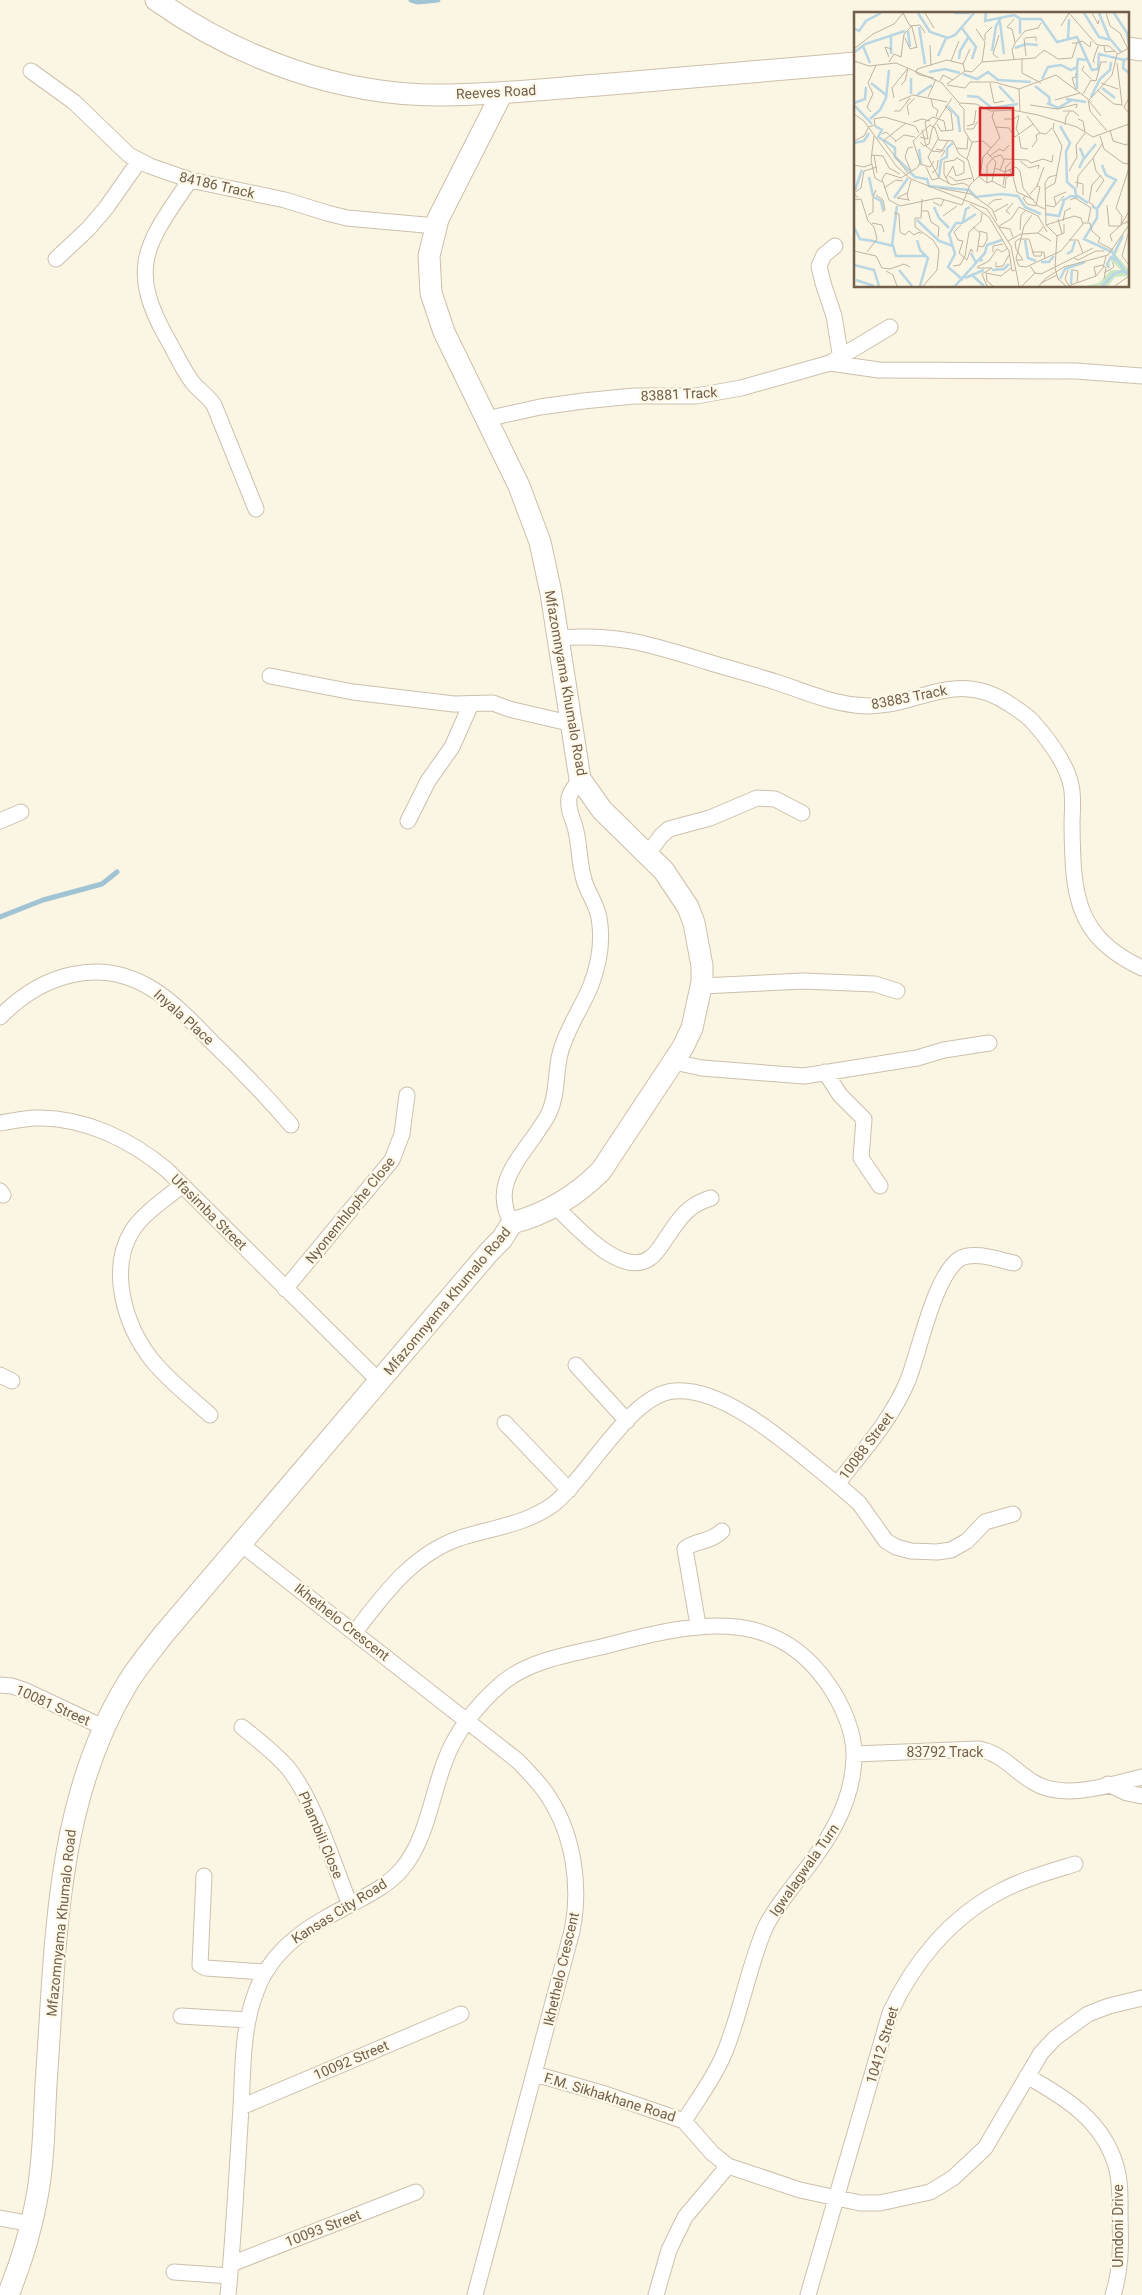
<svg xmlns="http://www.w3.org/2000/svg" width="1142" height="2295" viewBox="0 0 1142 2295" font-family="Roboto,sans-serif">
  <style>
    .lines { fill: none; stroke-linecap: round; stroke-linejoin: round }
    .stream { stroke: #a0c4d4; stroke-width: 5 }
    .street-casing { stroke: #cdc0ad; stroke-width: 17 }
    .secondary-casing { stroke: #cebfa9; stroke-width: 23 }
    .street { stroke: #fff; stroke-width: 15 }
    .secondary { stroke: #fff; stroke-width: 21 }
    .labels { text-anchor: middle; dominant-baseline: central; stroke-width: 4.5; stroke-linejoin: round; paint-order: stroke }
    .street-label { font-size: 14px; fill: #715e4b; stroke: #fef9e9 }
    .inset-river { fill: none; stroke: #b9d6e3; stroke-width: 2.5 }
    .inset-road { fill: none; stroke: #c0b4a1; stroke-width: 1 }
    .view { fill: #d62828; fill-opacity: 0.15; stroke: #d62828; stroke-width: 2.5 }
    .inset-edge { fill: none; stroke: #715e4b; stroke-width: 2.5 }
  </style>
  <rect width="100%" height="100%" fill="#fbf5e3"/>
  <g class="lines">
    <path class="stream" d="M 411,0 L 418,2 L 438,0
      M 0,917 L 43,900 L 102,884 L 117,872"/>
    <g class="street-casing">
      <path id="street" d="M 31,71 L 74,102 L 129,155 L 150,166 L 190,180 L 285,200 L 327,213 L 347,218 L 436,226
        M 190,180 C 147,243 126,267 168,340 C 176,354 183,370 193,383 C 200,391 208,396 214,405 L 256,509
        M 835,246 L 824,255 L 819,266 L 823,283 L 834,316 L 841,359
        M 56,259 L 88,229 L 106,208 L 139,161
        M 830,363 L 879,370 L 1076,371 L 1142,376
        M 486,419 L 540,407 L 583,401 L 634,396 L 696,396 L 741,388 L 830,363 L 890,327
        M 559,638 C 618,633 652,645 708,662 C 731,669 754,675 776,682 C 803,691 828,702 855,705 C 914,713 952,664 1011,705 C 1018,710 1027,715 1033,722 C 1048,739 1066,762 1071,785 C 1074,798 1072,812 1072,825 C 1073,893 1074,936 1142,968
        M 270,676 L 353,692 L 454,704 L 493,703 L 509,709 L 573,724
        M 0,821 L 21,812
        M 408,821 L 428,781 L 452,747 L 471,704
        M 647,855 L 661,836 L 669,829 L 710,818 L 757,798 L 775,799 L 802,813
        M 702,986 L 803,981 L 875,984 L 897,991
        M 0,1017 C 41,975 100,955 154,990 C 176,1004 194,1024 213,1043 C 240,1069 266,1096 291,1125
        M 674,1062 L 702,1068 L 804,1076 L 917,1058 L 944,1050 L 989,1043
        M 825,1072 L 840,1095 L 864,1119 L 861,1158 L 880,1186
        M 0,1123 C 11,1121 23,1119 34,1118 C 83,1116 131,1140 167,1170 L 379,1381
        M 182,1185 C 166,1199 143,1213 132,1231 C 108,1270 125,1326 152,1360 C 168,1380 190,1397 210,1415
        M 0,1191 L 3,1195
        M 555,1206 C 574,1224 621,1279 650,1258 C 658,1253 663,1242 669,1234 C 681,1216 690,1204 711,1198
        M 512,1223 C 486,1180 531,1149 549,1113 C 558,1094 555,1073 560,1054 C 566,1029 582,1008 591,985 C 599,964 603,940 599,918 C 597,905 589,895 585,883 C 579,866 580,848 576,831 C 574,820 567,810 569,798 C 570,791 577,784 580,779
        M 285,1289 L 392,1160 L 402,1134 L 407,1095
        M 576,1365 L 627,1421
        M 0,1375 L 12,1381
        M 505,1423 L 569,1490
        M 837,1484 L 859,1503 L 886,1541 L 896,1547 L 911,1551 L 937,1552 L 951,1550 L 967,1541 L 985,1522 L 1013,1514
        M 241,1544 L 518,1761 C 528,1772 540,1783 548,1796 C 574,1835 581,1887 572,1931 L 475,2295
        M 698,1625 L 685,1549 C 694,1540 710,1543 722,1531
        M 355,1632 C 384,1594 413,1554 460,1538 C 492,1528 528,1524 555,1503 C 589,1475 631,1394 674,1391 C 727,1386 796,1452 837,1484 C 863,1451 892,1419 908,1380 C 919,1353 935,1272 961,1258 C 975,1251 999,1260 1014,1263
        M 0,1685 L 12,1686 L 24,1690 L 105,1728
        M 242,1727 C 258,1740 275,1753 288,1768 C 314,1800 334,1865 350,1905
        M 855,1754 L 978,1749 C 1002,1753 1013,1770 1033,1782 C 1063,1801 1110,1785 1142,1777
        M 1108,1784 L 1127,1793 L 1142,1796
        M 204,1876 L 200,1965 L 206,1968 L 264,1972
        M 181,2016 L 248,2020
        M 535,2074 L 605,2094 L 684,2121 L 712,2153 L 728,2166 L 800,2190 L 860,2203 L 880,2203 L 930,2192 L 953,2178 L 985,2148 L 1041,2053 L 1055,2038 L 1088,2014 L 1109,2006 L 1142,1998
        M 1027,2076 C 1066,2098 1103,2121 1116,2166 C 1121,2183 1120,2202 1120,2219 C 1121,2245 1121,2270 1113,2295
        M 241,2107 L 461,2014
        M 0,2218 L 32,2224
        M 231,2264 L 416,2192
        M 174,2272 L 230,2276
        M 228,2295 C 234,2233 237,2170 241,2108 C 243,2070 242,2028 256,1992 C 273,1944 315,1923 357,1901 C 374,1892 390,1883 402,1869 C 427,1839 431,1797 445,1761 C 455,1733 477,1705 500,1685 C 527,1661 566,1655 601,1647 C 684,1626 770,1600 828,1684 C 842,1704 855,1733 854,1757 C 853,1806 825,1846 796,1882 C 785,1897 773,1911 765,1928 C 748,1968 741,2013 724,2054 C 714,2078 698,2099 684,2121
        M 656,2295 L 669,2250 L 685,2217 L 728,2166
        M 808,2295 L 890,2013 C 913,1963 950,1918 999,1892 C 1023,1879 1049,1872 1075,1864"/>
    </g>
    <g class="secondary-casing">
      <path id="secondary" d="M 156,0 C 238,58 340,96 442,95 C 498,95 555,88 611,84 C 693,77 774,70 856,63
        M 1128,48 L 1142,50
        M 8,2295 C 21,2263 31,2231 37,2197 C 44,2160 44,2121 46,2084 C 56,1949 54,1804 127,1684 C 137,1667 151,1651 163,1635 L 489,1252 L 502,1239 L 512,1223 C 546,1214 575,1197 601,1171 L 683,1047 L 692,1028 L 702,982 L 702,966 L 694,923 L 688,907 L 664,871 L 602,810 L 580,779 L 551,593 L 540,542 L 519,486 L 444,332 L 431,293 L 429,256 L 438,219 L 502,93"/>
    </g>
    <use href="#street" class="street"/>
    <use href="#secondary" class="secondary"/>
  </g>
  <g class="labels">
    <g class="street-label">
      <text transform="translate(496 92) rotate(-3)">Reeves Road</text>
      <text transform="translate(217 185) rotate(13)">84186 Track</text>
      <text transform="translate(679 394) rotate(-3)">83881 Track</text>
      <text transform="translate(566 683) rotate(80)">Mfazomnyama Khumalo Road</text>
      <text transform="translate(909 697) rotate(-11)">83883 Track</text>
      <text transform="translate(184 1017) rotate(42)">Inyala Place</text>
      <text transform="translate(350 1210) rotate(-51)">Nyonemhlophe Close</text>
      <text transform="translate(209 1212) rotate(45)">Ufasimba Street</text>
      <text transform="translate(447 1301) rotate(-50)">Mfazomnyama Khumalo Road</text>
      <text transform="translate(866 1446) rotate(-53)">10088 Street</text>
      <text transform="translate(342 1622) rotate(38)">Ikhethelo Crescent</text>
      <text transform="translate(53 1705) rotate(24)">10081 Street</text>
      <text x="945" y="1752">83792 Track</text>
      <text transform="translate(321 1835) rotate(67)">Phambili Close</text>
      <text transform="translate(804 1870) rotate(-55)">Igwalagwala Turn</text>
      <text transform="translate(339 1911) rotate(-32)">Kansas City Road</text>
      <text transform="translate(61 1923) rotate(-84)">Mfazomnyama Khumalo Road</text>
      <text transform="translate(561 1969) rotate(-77)">Ikhethelo Crescent</text>
      <text transform="translate(882 2045) rotate(-73)">10412 Street</text>
      <text transform="translate(351 2060) rotate(-23)">10092 Street</text>
      <text transform="translate(610 2097) rotate(17)">F.M. Sikhakhane Road</text>
      <text transform="translate(1118 2226) rotate(-90)">Umdoni Drive</text>
      <text transform="translate(323 2228) rotate(-21)">10093 Street</text>
    </g>
  </g>
  <g transform="translate(854 12)">
    <rect width="275" height="275" fill="#fbf5e3"/>
    <path d="M 272,216 L 262,243 L 275,258 L 275,264 L 261,265 L 254,274 L 232,274 L 245,271 L 257,258 L 267,258 L 256,248 L 255,256 L 252,255 Z" fill="#cce7c3"/>
    <path class="inset-river" d="M 64,1 L 76,20 L 94,26 L 101,23 L 120,1M 100,1 L 116,1M 132,1 L 131,9 L 160,3 L 167,7 L 187,7 L 203,30 L 223,25 L 238,58 L 244,57 L 245,42 L 270,48 L 275,46M 230,1 L 245,25 L 257,28 L 267,40M 245,1 L 256,28M 260,1 L 273,21 L 275,32M 166,6 L 166,22M 146,10 L 150,42M 65,15 L 71,52M 107,15 L 122,35 L 118,47M 0,16 L 5,19 L 12,9 L 27,1M 54,19 L 56,35M 214,27 L 215,7M 9,34 L 16,51M 161,36 L 172,32 L 184,33M 138,39 L 142,14 L 147,6M 1,40 L 11,32 L 51,19M 37,42 L 37,24M 84,44 L 92,26M 105,47 L 106,39 L 115,24M 270,48 L 269,56 L 275,61M 75,60 L 91,57 L 106,61M 109,62 L 123,67 L 134,60 L 144,68 L 177,70M 57,66 L 57,82M 188,67 L 194,55 L 207,53 L 217,58 L 223,55 L 224,47 L 232,48M 17,71 L 32,83M 145,74 L 160,90M 181,74 L 195,85 L 196,91M 248,76 L 261,86M 223,77 L 223,54M 63,83 L 78,73M 113,84 L 124,85 L 138,96 L 164,92M 237,85 L 246,67 L 256,58 L 257,50M 212,87 L 232,90M 0,91 L 11,87 L 12,75M 193,91 L 204,96 L 218,88M 0,93 L 18,112M 94,94 L 104,105 L 106,120M 16,107 L 26,98 L 32,86 L 35,58M 21,114 L 28,118 L 24,125 L 29,128M 206,114 L 216,131 L 212,140 L 213,170 L 221,177 L 222,183 L 234,191M 30,128 L 41,136 L 41,145 L 56,159M 0,131 L 10,129 L 15,121M 65,137 L 67,152M 228,149 L 242,132M 225,156 L 230,146 L 226,136M 56,160 L 61,165 L 73,167 L 75,174 L 115,178 L 122,185 L 148,182 L 164,184 L 171,195 L 187,202M 15,165 L 19,184M 85,165 L 87,148 L 93,145 L 93,136 L 99,131M 1,178 L 8,158M 20,185 L 27,189 L 29,198M 40,186 L 54,166M 208,189 L 217,184 L 224,185M 238,194 L 243,197 L 262,168 L 252,163 L 248,153M 80,195 L 85,206 L 95,216M 243,197 L 243,206 L 230,227 L 258,240 L 272,261 L 275,260M 191,202 L 205,204 L 210,189M 63,208 L 85,229 L 99,234M 109,209 L 112,197 L 116,195M 0,215 L 6,227 L 19,229M 63,228 L 66,238 L 74,246 L 66,274M 171,228 L 174,246 L 182,249M 19,229 L 39,234 L 42,244 L 72,244M 38,233 L 43,194M 117,241 L 121,249 L 129,248M 260,241 L 269,224M 213,242 L 218,239 L 221,229M 187,250 L 195,250 L 200,244M 0,253 L 20,258 L 25,274M 255,256 L 253,252 L 257,245 L 263,249M 45,258 L 58,274M 138,258 L 150,257 L 155,252M 118,263 L 130,274M 111,266 L 130,258M 206,267 L 211,257 L 231,250M 2,268 L 20,274M 109,268 L 94,255 L 101,242 L 95,222 L 102,211 L 108,211 L 122,202M 217,272 L 218,257M 101,274 L 131,241 L 133,233 L 148,228M 248,274 L 261,261 L 271,259"/>
    <path class="inset-road" d="M 49,1 L 56,14 L 66,13 L 71,21M 71,1 L 80,16M 215,1 L 243,33 L 255,34 L 264,42 L 275,36M 238,1 L 244,12 L 245,8M 252,1 L 256,14 L 266,21 L 274,37M 160,7 L 153,15 L 158,17 L 161,30M 207,14 L 215,1M 58,15 L 63,36M 122,17 L 131,30 L 128,50M 51,26 L 56,37 L 63,35M 170,26 L 172,44M 171,26 L 182,25 L 182,29M 131,28 L 131,22 L 138,15M 223,31 L 228,29 L 236,35 L 237,29M 76,33 L 77,54M 250,34 L 251,40 L 261,39M 0,37 L 19,22 L 40,12 L 49,1M 35,45 L 31,35 L 38,37M 144,46 L 139,42 L 145,23M 168,46 L 168,61 L 187,71M 160,47 L 158,38 L 161,31 L 171,19 L 184,16 L 187,11M 0,49 L 15,54 L 42,51 L 88,71 L 105,91 L 122,92 L 137,99 L 158,98 L 184,103 L 223,115 L 239,125 L 275,112M 97,49 L 105,29M 35,50 L 40,42 L 47,45 L 50,22 L 58,14M 241,51 L 239,49 L 244,34M 263,51 L 268,92M 109,52 L 116,37M 230,54 L 228,58 L 237,67M 222,61 L 222,65 L 218,66 L 222,78M 80,66 L 66,63 L 62,61 L 63,57 L 93,48 L 109,52 L 111,59M 86,69 L 89,63 L 99,68M 136,71 L 140,91 L 150,89M 247,71 L 264,77M 93,72 L 111,59 L 118,60 L 128,50 L 181,46 L 190,38 L 204,47 L 218,46 L 223,31 L 218,31M 47,73 L 51,69 L 54,56M 93,73 L 111,76 L 116,70 L 140,70 L 165,77 L 202,63 L 234,87 L 236,99 L 253,119M 165,77 L 166,100M 243,78 L 260,92 L 269,93M 229,82 L 237,68 L 242,69 L 247,50 L 253,50M 74,85 L 82,67M 40,86 L 38,76 L 54,56M 275,86 L 270,95 L 275,101M 77,87 L 79,95 L 84,98 L 82,105M 201,88 L 226,81M 235,88 L 258,63 L 263,42M 45,89 L 59,83 L 93,90M 235,89 L 247,104M 105,92 L 110,97 L 110,118 L 118,131 L 113,147M 176,93 L 203,97 L 223,92 L 222,96M 40,99 L 46,99 L 56,86M 209,99 L 219,99 L 225,104M 17,100 L 13,95 L 19,82 L 14,71 L 22,53M 0,102 L 10,109 L 43,155 L 57,167 L 133,197 L 157,234 L 165,274M 55,103 L 53,94 L 61,86M 165,104 L 162,117 L 165,122M 173,104 L 186,121 L 192,122 L 198,116M 150,107 L 160,107 L 165,103M 224,107 L 229,109 L 231,120M 59,110 L 68,107 L 76,109M 83,112 L 87,119 L 99,118 L 97,100 L 91,94M 211,113 L 212,105 L 216,99M 113,114 L 120,112 L 122,98M 14,115 L 21,113 L 20,107 L 30,105 L 61,114 L 65,121M 142,115 L 155,116 L 161,125 L 179,112M 112,117 L 119,117 L 124,109M 68,118 L 72,134 L 78,139 L 87,140 L 94,129M 256,118 L 259,129 L 272,133 L 275,131M 28,122 L 32,120 L 42,129M 20,124 L 17,148 L 21,166 L 28,170M 165,124 L 167,136 L 174,137M 246,124 L 250,137 L 269,151 L 275,152M 66,125 L 74,127 L 71,110 L 79,105 L 90,109 L 92,119M 84,127 L 74,145 L 85,166 L 98,173 L 109,171 L 115,174M 0,129 L 10,124 L 14,116M 29,129 L 54,161M 29,129 L 52,111M 41,130 L 50,123 L 61,125M 66,130 L 70,134 L 75,132 L 78,117 L 98,86M 118,130 L 129,129 L 137,136M 178,135 L 183,128 L 182,123 L 186,121M 102,136 L 113,137 L 114,125M 82,137 L 91,139 L 87,145M 18,143 L 29,144 L 35,156 L 46,162M 20,143 L 23,161M 136,144 L 145,137 L 150,139 L 155,133M 150,147 L 173,148 L 177,151 L 189,147 L 198,150 L 199,143M 166,149 L 175,156 L 185,153 L 184,157M 66,152 L 76,155 L 80,149M 0,153 L 10,155 L 18,152M 72,155 L 78,168 L 85,166M 141,156 L 151,160 L 162,155 L 166,159 L 169,176 L 184,194 L 191,197M 57,159 L 51,145 L 54,136 L 59,135M 215,159 L 223,145 L 222,133 L 231,121M 78,161 L 83,157 L 84,148M 95,164 L 102,169 L 118,166M 125,165 L 133,171 L 138,169 L 142,150 L 133,141M 159,165 L 163,180 L 180,188M 92,166 L 99,154 L 102,164 L 110,161 L 110,150 L 103,146M 120,169 L 114,148 L 105,142 L 99,129 L 85,128 L 81,116 L 76,113 L 59,129 L 66,150 L 64,155 L 47,166 L 32,161 L 28,167 L 35,188 L 46,194 L 84,186 L 108,193 L 116,173 L 126,163 L 129,145 L 146,126 L 138,105 L 140,99M 138,169 L 151,176 L 152,166 L 158,162 L 155,157M 221,170 L 229,172 L 229,183M 133,171 L 133,153 L 140,145 L 147,143 L 150,148 L 146,158M 95,172 L 90,162 L 90,150 L 101,148 L 103,145M 149,173 L 152,155 L 157,150M 183,174 L 190,155M 30,176 L 42,168 L 49,169M 85,176 L 117,182 L 138,197 L 143,209M 223,176 L 224,164 L 239,146M 191,177 L 201,171 L 208,134 L 199,117 L 200,111M 242,180 L 250,168 L 242,159 L 239,146 L 249,131M 53,181 L 43,186 L 55,188M 22,183 L 29,188 L 31,198 L 28,200M 172,184 L 169,186 L 173,192 L 182,194 L 186,175 L 183,174 L 176,182M 4,186 L 0,181 L 7,176 L 10,159 L 23,155M 68,187 L 67,206 L 61,206 L 61,215 L 79,228 L 85,238 L 83,258 L 69,274M 0,188 L 7,187 L 14,209 L 20,215 L 23,227 L 13,240M 216,188 L 221,186 L 237,196 L 234,210M 55,189 L 53,183 L 57,168M 79,190 L 87,194 L 90,187M 116,192 L 135,205 L 155,239 L 158,259 L 161,258M 134,193 L 140,188 L 148,187M 191,193 L 200,195 L 210,184M 202,193 L 200,185 L 212,180M 253,193 L 255,214 L 266,214M 240,194 L 235,190 L 238,173 L 247,163M 68,199 L 74,199 L 77,210 L 85,215 L 84,225M 140,200 L 154,192M 40,201 L 45,202 L 46,220 L 51,223 L 55,219 L 60,223 L 65,220 L 68,222M 156,202 L 152,199 L 159,191M 14,203 L 19,200 L 19,185 L 22,178M 178,203 L 170,214 L 162,247 L 165,254 L 172,255 L 207,239 L 229,212 L 227,206 L 220,204 L 192,213M 89,204 L 103,194M 204,207 L 208,222M 209,209 L 211,199 L 217,196M 18,211 L 28,213 L 30,220M 229,211 L 236,211 L 238,219 L 246,226 L 244,230 L 259,238M 107,213 L 100,220 L 104,228 L 109,229 L 105,241 L 113,248 L 117,237 L 119,240M 192,213 L 203,224 L 201,256 L 204,267 L 212,274M 192,213 L 191,171 L 195,165 L 203,163M 267,213 L 268,204 L 262,196 L 275,156M 267,213 L 275,199M 145,214 L 157,207 L 165,195 L 184,204 L 193,220M 119,215 L 126,221 L 123,240M 145,215 L 156,217 L 159,225M 166,218 L 167,203 L 171,199M 184,221 L 197,229M 274,222 L 268,244 L 275,253M 203,224 L 210,221 L 210,212M 215,228 L 224,228 L 229,241M 154,229 L 167,222 L 184,221 L 189,215M 258,229 L 256,223 L 267,213 L 274,209 L 275,216M 124,234 L 129,235 L 133,228 L 133,221 L 125,219M 0,239 L 22,244 L 28,256M 139,240 L 139,234 L 149,232M 178,240 L 190,240 L 191,247M 220,246 L 224,248 L 242,239 L 250,239M 162,248 L 169,248 L 162,237 L 161,230 L 165,227 L 175,227 L 180,244 L 187,244 L 188,240M 142,250 L 142,255 L 149,254 L 155,243M 99,254 L 106,253 L 111,244 L 115,220 L 127,209 L 128,201M 176,254 L 181,261 L 187,262 L 239,236M 123,255 L 135,249 L 143,237 L 148,240 L 154,236M 28,256 L 36,257 L 50,252 L 56,255M 123,256 L 138,256 L 128,262 L 133,274M 214,258 L 211,267 L 215,274M 219,258 L 224,259 L 223,270M 32,259 L 39,263 L 43,274M 250,261 L 260,255 L 258,250M 242,264 L 240,255 L 249,253 L 252,256 L 250,267M 187,271 L 203,263M 139,274 L 133,269 L 132,261 L 147,264 L 157,256M 168,274 L 181,261M 185,274 L 192,266 L 210,255 L 254,243 L 275,213M 214,274 L 242,264 L 249,256 L 252,244M 261,274 L 275,264"/>
    <path class="view" d="M 126,96 L 159,96 L 159,163 L 126,163 Z"/>
    <rect width="275" height="275" class="inset-edge"/>
  </g>
</svg>
